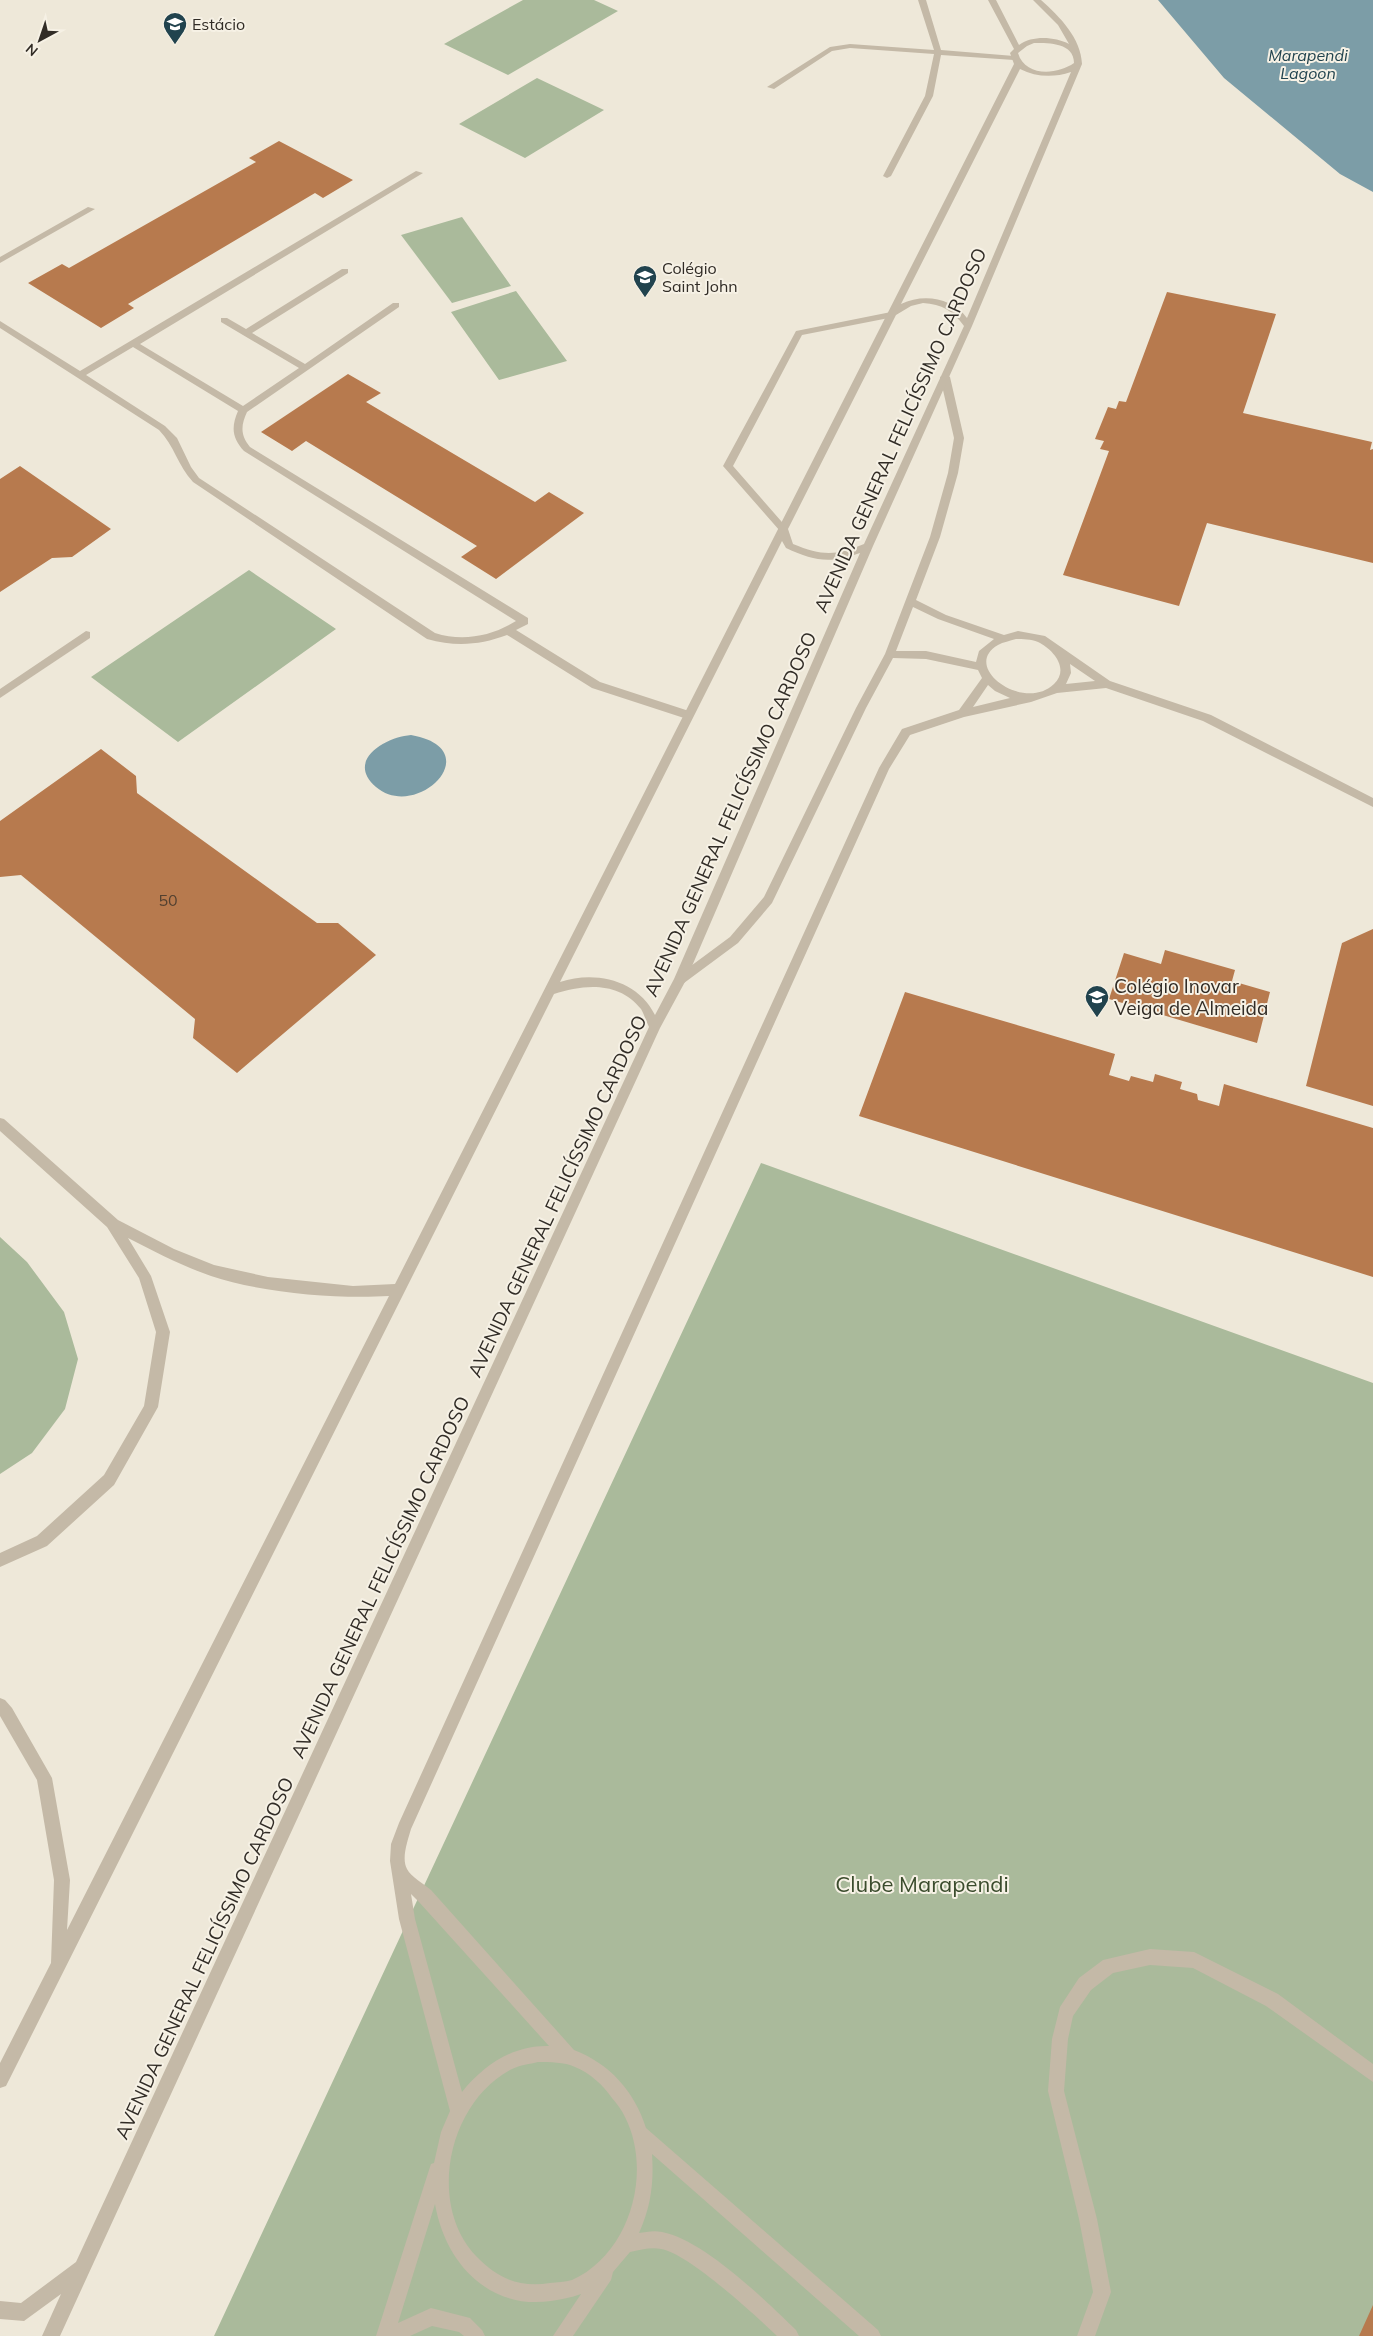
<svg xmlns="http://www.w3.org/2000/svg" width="1373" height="2336" viewBox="0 0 1373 2336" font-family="Mulish,sans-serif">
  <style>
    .green { fill: #aaba9b }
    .water { fill: #7c9da7 }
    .building { fill: #b77a4e }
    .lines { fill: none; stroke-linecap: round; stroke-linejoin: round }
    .service { fill: #c4b9a7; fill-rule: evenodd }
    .tertiary { fill: #c4b9a7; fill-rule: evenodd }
    .labels { text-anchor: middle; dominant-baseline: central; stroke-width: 4; stroke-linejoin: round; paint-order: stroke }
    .far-poi-label { font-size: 16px; fill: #312c26; stroke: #f6f1e5; text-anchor: start }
    .far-water-label { font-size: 16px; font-style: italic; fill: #21434e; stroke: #f6f1e5 }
    .number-label { font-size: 16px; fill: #524030 }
    .street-label { font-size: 19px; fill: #312c26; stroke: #f6f1e5 }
    .poi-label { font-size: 19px; fill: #312c26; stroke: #f6f1e5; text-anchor: start }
    .near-park-label { font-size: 22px; fill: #3b4c2d; stroke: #f6f1e5 }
  </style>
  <rect width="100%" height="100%" fill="#eee8d9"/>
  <path class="green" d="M 523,0 L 594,0 L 618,11 L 508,75 L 444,44 Z
    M 537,78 L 604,110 L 525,158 L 459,124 Z
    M 462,217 L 511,286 L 452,303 L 401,235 Z
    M 516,291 L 567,361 L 499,380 L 451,312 Z
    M 249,570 L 336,629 L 178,742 L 91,677 Z
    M 761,1163 L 1373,1383 L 1373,2336 L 214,2336 Z
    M 0,1237 L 27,1262 L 64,1312 L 78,1359 L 65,1409 L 32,1453 L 0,1474 Z"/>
  <path class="water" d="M 1158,0 L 1373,0 L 1373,192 L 1340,174 L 1224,78 Z
    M 411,735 C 490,749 417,822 376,787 C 345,760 386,737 411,735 Z"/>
  <path class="building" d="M 279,141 L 353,180 L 323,198 L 315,193 L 128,304 L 134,308 L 101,328 L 28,283 L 62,264 L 69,268 L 256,162 L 249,158 Z
    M 1167,292 L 1276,314 L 1243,413 L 1372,442 L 1370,450 L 1373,449 L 1373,563 L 1207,523 L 1179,606 L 1063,575 L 1109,451 L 1100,449 L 1104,441 L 1095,439 L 1108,407 L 1116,409 L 1119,401 L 1126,402 Z
    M 348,374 L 381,393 L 366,402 L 535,502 L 549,492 L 584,513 L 496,579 L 461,557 L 477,546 L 306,441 L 292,451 L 261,432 Z
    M 20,466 L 111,529 L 72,557 L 52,558 L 0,592 L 0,479 Z
    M 101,749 L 136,776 L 137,793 L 317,923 L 338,923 L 376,955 L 237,1073 L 193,1038 L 195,1019 L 21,875 L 0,877 L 0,821 Z
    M 1373,929 L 1373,1106 L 1306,1086 L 1342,943 Z
    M 1165,950 L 1235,970 L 1232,981 L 1270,992 L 1257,1043 L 1109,999 L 1124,953 L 1161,964 Z
    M 905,992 L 1115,1054 L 1109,1075 L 1129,1081 L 1131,1076 L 1153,1082 L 1155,1074 L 1182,1082 L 1180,1089 L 1197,1094 L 1198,1100 L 1219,1106 L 1224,1084 L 1373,1128 L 1373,1277 L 859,1116 Z
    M 1373,2305 L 1373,2336 L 1359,2336 Z"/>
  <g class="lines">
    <path class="service" d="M 918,0 L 926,0 L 941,50 L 1014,56 L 1018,58 L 1014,60 L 941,55 L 933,96 L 891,176 L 887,178 L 883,176 L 925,96 L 934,54 L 850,48 L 832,51 L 774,89 L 767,87 L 830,47 L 850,44 L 934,50 Z
      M 416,171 L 423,173 L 140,344 L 243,406 L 299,368 L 221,322 L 221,318 L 227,318 L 246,329 L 342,269 L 348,269 L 348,273 L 252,333 L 305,364 L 393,303 L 399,303 L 399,307 L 247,412 C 241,425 240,435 250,447 L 528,618 L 528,624 L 516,630 L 600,682 L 692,712 L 692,718 L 684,718 L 592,688 L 507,635 C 480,645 456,647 427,639 L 193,482 C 178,466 174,445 159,430 L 0,328 L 0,321 L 80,371 ZM 133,347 L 238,411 C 231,427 232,438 244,451 L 516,621 C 492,636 463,642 435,633 L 199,478 L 191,467 L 177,438 L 165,426 L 86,375 Z
      M 88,207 L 95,209 L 0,263 L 0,257 Z
      M 891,312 L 895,315 L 894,317 L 802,335 L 733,466 L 788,529 L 786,531 L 780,531 L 723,466 L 796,331 Z
      M 945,374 L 950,377 L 964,438 L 958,473 L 940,537 L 916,600 L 946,615 L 1004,635 L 1018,631 L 1045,636 L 1110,681 L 1211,715 L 1373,798 L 1373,807 L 1203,721 L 1106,688 L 1057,693 L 1031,702 L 964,717 L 910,735 L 889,769 L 411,1829 C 408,1840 401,1858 407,1869 C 411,1877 424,1884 431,1890 L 574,2050 C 610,2064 634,2091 646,2128 L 878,2330 L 881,2336 L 859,2336 L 652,2154 C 654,2182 651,2207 639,2233 C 646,2232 654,2230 662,2232 C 704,2240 765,2300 796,2330 L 799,2336 L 777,2336 C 755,2315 688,2253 661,2249 C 651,2247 640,2250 630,2252 L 613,2272 L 611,2280 L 573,2336 L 553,2336 L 581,2294 C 571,2298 561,2299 551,2301 C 488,2310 445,2262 435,2204 L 398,2323 L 431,2308 L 470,2318 L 482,2330 L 485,2336 L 464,2336 L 459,2332 L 432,2326 L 410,2336 L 376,2336 L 429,2170 L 431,2164 L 434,2163 L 441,2132 L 450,2111 L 399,1919 L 390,1861 L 391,1844 L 399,1823 L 879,768 L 902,729 L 959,710 L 982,678 L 978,670 L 926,659 L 893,658 L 866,708 L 772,903 L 738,943 L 684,983 L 676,983 L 674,980 L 676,977 L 730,937 L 764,897 L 856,708 L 885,654 L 930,537 L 948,473 L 954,438 L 940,377 ZM 913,607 L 938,619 L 994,639 L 979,651 L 976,662 L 926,651 L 896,651 ZM 1016,639 C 1023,639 1031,639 1038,642 C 1053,649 1070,669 1054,684 C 1024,713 960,667 998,645 C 1003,642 1010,641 1016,639 ZM 1070,664 L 1095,681 L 1066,684 L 1071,673 ZM 988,685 L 995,691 L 1010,698 L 973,707 ZM 411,1894 L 419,1902 L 549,2046 C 513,2045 484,2065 462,2092 L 415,1919 ZM 538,2062 C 550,2062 564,2062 575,2067 C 590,2073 603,2085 612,2098 C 617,2104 622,2110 625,2117 C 653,2172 630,2254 572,2280 C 565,2282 557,2282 550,2283 C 519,2288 497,2278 476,2256 C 426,2203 449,2101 512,2069 C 520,2065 530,2064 538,2062 Z
      M 86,631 L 90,632 L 90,638 L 0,698 L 0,689 Z
      M 1150,1949 L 1194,1952 L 1278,1994 L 1373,2064 L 1373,2082 L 1266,2006 L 1193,1968 L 1150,1965 L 1113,1973 L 1091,1990 L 1073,2016 L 1068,2039 L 1064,2091 L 1097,2219 L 1111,2292 L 1095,2336 L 1077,2336 L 1093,2292 L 1079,2219 L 1048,2091 L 1052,2039 L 1060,2007 L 1079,1978 L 1103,1960 Z"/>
    <path class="tertiary" d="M 988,0 L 996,0 L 1019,45 C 1033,35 1055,37 1069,44 L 1058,25 L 1033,0 L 1041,0 C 1060,17 1081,38 1082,64 L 972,326 L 873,546 L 686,980 L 660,1028 L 60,2336 L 42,2336 L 61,2294 L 24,2321 L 0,2319 L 0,2301 L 21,2303 L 76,2262 L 649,1027 C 646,1021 644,1014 641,1009 C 619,981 584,984 554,994 L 6,2086 L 0,2088 L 0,2063 L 51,1963 L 54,1880 L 37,1780 L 0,1716 L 0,1698 L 5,1700 L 12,1708 L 52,1778 L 70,1880 L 67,1930 L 389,1296 C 335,1299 262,1293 211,1276 C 182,1266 155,1252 128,1238 L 151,1276 L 170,1332 L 158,1407 L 114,1485 L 47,1546 L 0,1567 L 0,1553 L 37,1536 L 104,1475 L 144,1406 L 156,1332 L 139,1278 L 107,1227 L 0,1131 L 0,1118 L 4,1119 L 118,1220 L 174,1249 L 214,1265 L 268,1277 L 353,1286 L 395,1284 L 1014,64 L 1010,53 L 1014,49 ZM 1034,43 C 1050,43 1074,43 1074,63 C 1057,75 1025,77 1018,53 L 1027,46 ZM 1020,69 C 1036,77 1053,78 1071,72 L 967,318 C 952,298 924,293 901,304 ZM 923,303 C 942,304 953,311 964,326 L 864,544 C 836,556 822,556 793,544 L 788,529 L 896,315 L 911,306 ZM 782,541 L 786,548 C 814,561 830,564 860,553 L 674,979 L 655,1015 C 638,980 595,970 560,982 Z"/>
  </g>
  <defs>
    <g id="university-pin" transform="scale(1.25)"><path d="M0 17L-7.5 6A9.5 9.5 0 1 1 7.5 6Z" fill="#21434e" stroke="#f6f1e5"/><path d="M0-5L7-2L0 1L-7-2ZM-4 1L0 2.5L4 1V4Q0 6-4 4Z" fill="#fff"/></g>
    <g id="school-pin" transform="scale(1.25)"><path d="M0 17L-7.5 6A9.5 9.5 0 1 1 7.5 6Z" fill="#21434e" stroke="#f6f1e5"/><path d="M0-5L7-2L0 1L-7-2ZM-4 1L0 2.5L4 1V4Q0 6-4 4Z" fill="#fff"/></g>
  </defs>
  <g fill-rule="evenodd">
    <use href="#university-pin" x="175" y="24"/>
    <use href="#school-pin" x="645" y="277"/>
    <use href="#school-pin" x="1097" y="997"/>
  </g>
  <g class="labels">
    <g class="far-poi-label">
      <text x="192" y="24">Estácio</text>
      <text x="662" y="268">Colégio<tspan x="662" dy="18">Saint John</tspan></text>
    </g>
    <g class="far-water-label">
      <text x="1308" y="55">Marapendi<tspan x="1308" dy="18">Lagoon</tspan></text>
    </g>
    <g class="number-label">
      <text x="168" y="900">50</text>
    </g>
    <g class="street-label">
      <text transform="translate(900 430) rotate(-66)">AVENIDA GENERAL FELICÍSSIMO CARDOSO</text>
      <text transform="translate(730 814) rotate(-66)">AVENIDA GENERAL FELICÍSSIMO CARDOSO</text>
      <text transform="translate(557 1196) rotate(-65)">AVENIDA GENERAL FELICÍSSIMO CARDOSO</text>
      <text transform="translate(380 1577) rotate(-65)">AVENIDA GENERAL FELICÍSSIMO CARDOSO</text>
      <text transform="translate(204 1958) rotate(-65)">AVENIDA GENERAL FELICÍSSIMO CARDOSO</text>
    </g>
    <g class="poi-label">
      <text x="1114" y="986">Colégio Inovar<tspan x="1114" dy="22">Veiga de Almeida</tspan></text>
    </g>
    <g class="near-park-label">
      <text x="922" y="1884">Clube Marapendi</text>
    </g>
  </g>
  <g transform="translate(40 40) rotate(220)" stroke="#f6f1e5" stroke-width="4" paint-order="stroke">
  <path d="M0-4L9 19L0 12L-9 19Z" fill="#312c26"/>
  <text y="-8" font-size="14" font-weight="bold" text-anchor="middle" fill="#312c26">N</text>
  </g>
</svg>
